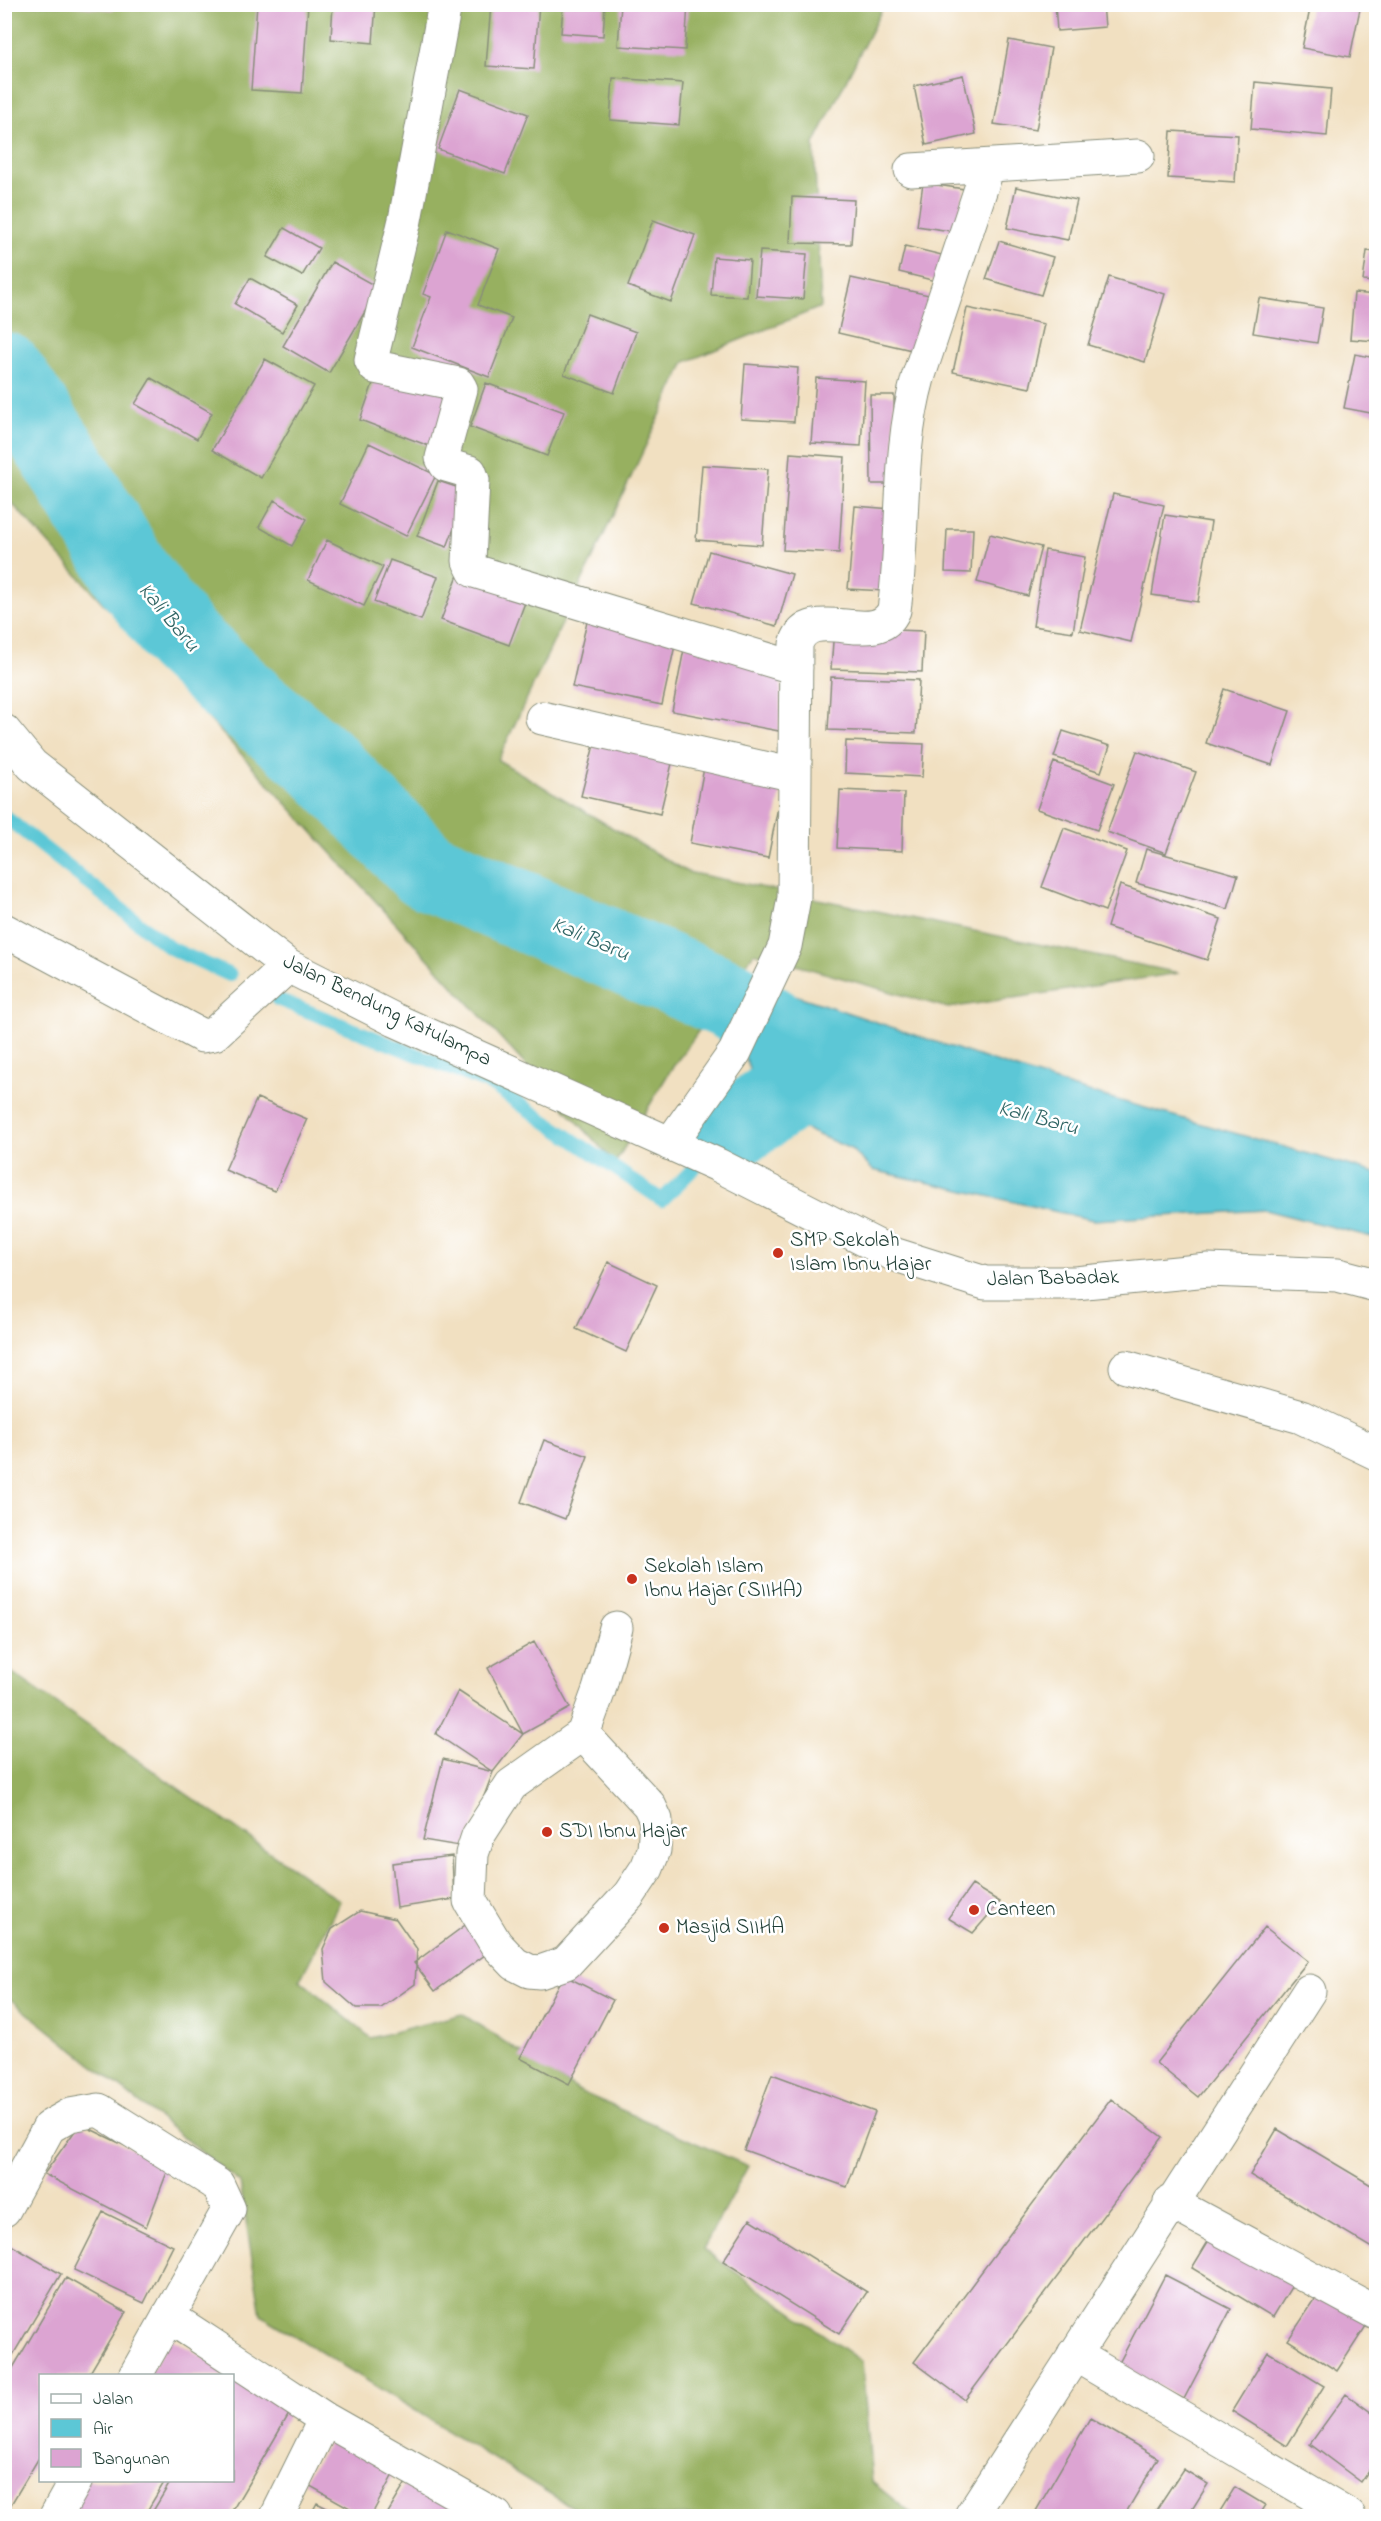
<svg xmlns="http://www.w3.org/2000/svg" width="1381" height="2521" viewBox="0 0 1381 2521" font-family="'Indie Flower',sans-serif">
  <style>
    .forest { fill: #97b060; stroke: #5b764a; stroke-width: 1.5 }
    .water { fill: #5cc7d6; stroke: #3e8285; stroke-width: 1.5 }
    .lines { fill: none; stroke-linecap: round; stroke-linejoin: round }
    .stream { stroke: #5cc7d6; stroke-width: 14 }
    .river { stroke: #5cc7d6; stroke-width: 80 }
    .building { fill: #dca4d2 }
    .minor-casing { stroke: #888e7a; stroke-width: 35 }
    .minor { stroke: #fff; stroke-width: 33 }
    .poi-dot { fill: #c8321e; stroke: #fff; stroke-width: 2 }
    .labels { text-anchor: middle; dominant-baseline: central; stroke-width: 5; stroke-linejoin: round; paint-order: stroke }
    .street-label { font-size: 21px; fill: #1f3d34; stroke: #fff }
    .poi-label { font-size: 21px; fill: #1f3d34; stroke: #fff; text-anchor: start }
    .water-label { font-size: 22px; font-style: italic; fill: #316665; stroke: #fff }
  </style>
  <rect width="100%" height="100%" fill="#fff"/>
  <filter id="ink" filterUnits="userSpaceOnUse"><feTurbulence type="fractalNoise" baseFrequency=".0167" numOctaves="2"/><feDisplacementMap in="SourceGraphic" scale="12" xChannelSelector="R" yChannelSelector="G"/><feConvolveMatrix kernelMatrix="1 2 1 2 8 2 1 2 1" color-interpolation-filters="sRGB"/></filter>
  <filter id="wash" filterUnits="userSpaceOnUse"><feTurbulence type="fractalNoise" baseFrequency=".008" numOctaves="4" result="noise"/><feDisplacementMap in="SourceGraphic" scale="24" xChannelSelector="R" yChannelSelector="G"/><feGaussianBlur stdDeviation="1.35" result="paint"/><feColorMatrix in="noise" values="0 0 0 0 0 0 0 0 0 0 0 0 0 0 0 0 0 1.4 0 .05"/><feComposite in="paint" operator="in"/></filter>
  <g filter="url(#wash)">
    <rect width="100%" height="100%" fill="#f1e0c1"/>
    <path class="forest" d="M 5,5 L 884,5 L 814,144 L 821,307 L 685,362 L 498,760 L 687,872 L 1179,973 L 948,1008 L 754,953 L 670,1071 L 615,1163 L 5,496 Z
      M 4,1667 L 340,1901 L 300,1980 L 371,2038 L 462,2014 L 581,2092 L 748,2166 L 703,2249 L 862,2362 L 872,2482 L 914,2516 L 586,2516 L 261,2315 L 240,2183 L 5,1995 Z"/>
    <path class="water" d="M 777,989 L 1071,1087 L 1376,1173 L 1376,1238 L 1265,1210 L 1093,1220 L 873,1170 L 851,1149 L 763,1111 L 745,1056 Z"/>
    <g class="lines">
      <path class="stream" d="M 4,816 L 170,948 L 230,975
        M 277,999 L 490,1084 L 662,1200 L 730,1132"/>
      <path class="river" d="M 4,372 L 56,449 L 132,575 L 182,640 L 254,707 L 318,759 L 425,869 L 732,1001 L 830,1065
        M 730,1132 L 828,1064"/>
    </g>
    <g id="blocks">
      <path class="building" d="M 55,4 L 114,4 L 114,10 Z
        M 257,4 L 308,4 L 302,93 L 251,90 Z
        M 333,4 L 376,4 L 373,43 L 331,39 Z
        M 491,4 L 539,4 L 534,69 L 486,66 Z
        M 621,4 L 688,4 L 685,50 L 618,46 Z
        M 1055,4 L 1103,4 L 1105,27 L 1057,31 Z
        M 1311,4 L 1361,4 L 1350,57 L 1302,48 Z
        M 563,5 L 605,5 L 603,36 L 561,33 Z
        M 1009,40 L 1051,48 L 1036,130 L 994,124 Z
        M 963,75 L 976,134 L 926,145 L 914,86 Z
        M 613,78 L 683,83 L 679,125 L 610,120 Z
        M 1255,82 L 1331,89 L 1327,136 L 1251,129 Z
        M 460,89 L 528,114 L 505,174 L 438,149 Z
        M 1171,131 L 1238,135 L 1235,182 L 1168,178 Z
        M 923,183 L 964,189 L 957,232 L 917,226 Z
        M 1016,187 L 1077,200 L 1068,240 L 1007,228 Z
        M 792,197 L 854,200 L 851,244 L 790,243 Z
        M 653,220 L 695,235 L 671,302 L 628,286 Z
        M 284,228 L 319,248 L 302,276 L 267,257 Z
        M 447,229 L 499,249 L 478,305 L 512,318 L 489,377 L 412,347 L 431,297 L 423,294 Z
        M 999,241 L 1053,257 L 1041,295 L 986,279 Z
        M 905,246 L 950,257 L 944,283 L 899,272 Z
        M 760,251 L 807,254 L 803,299 L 756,296 Z
        M 1367,251 L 1376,252 L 1376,282 L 1363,281 Z
        M 714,257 L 750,260 L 747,297 L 711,295 Z
        M 332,262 L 379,288 L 329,373 L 283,346 Z
        M 1109,277 L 1165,294 L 1145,362 L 1088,345 Z
        M 250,278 L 298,305 L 282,332 L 235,304 Z
        M 851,278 L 929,295 L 916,351 L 838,333 Z
        M 1354,293 L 1376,295 L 1376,341 L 1350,339 Z
        M 1259,298 L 1323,308 L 1317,343 L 1253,333 Z
        M 967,308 L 1044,324 L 1030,388 L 953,372 Z
        M 587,314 L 636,332 L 614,393 L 564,374 Z
        M 1355,354 L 1376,358 L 1376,414 L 1344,408 Z
        M 265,359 L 314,386 L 261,478 L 212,450 Z
        M 745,364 L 798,368 L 794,422 L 741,419 Z
        M 377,372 L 454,389 L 437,449 L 360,420 Z
        M 151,378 L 212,413 L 197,439 L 135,404 Z
        M 816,378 L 865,381 L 861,446 L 811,443 Z
        M 486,383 L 564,412 L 547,456 L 470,427 Z
        M 870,395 L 894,395 L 895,484 L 871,484 Z
        M 369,443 L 436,475 L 406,536 L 340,504 Z
        M 790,453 L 845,457 L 839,553 L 783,550 Z
        M 702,465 L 768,469 L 762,545 L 696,540 Z
        M 438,481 L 468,491 L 447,547 L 417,536 Z
        M 1113,494 L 1164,505 L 1131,642 L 1080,630 Z
        M 274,500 L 307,519 L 292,546 L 259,527 Z
        M 855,506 L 892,509 L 885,591 L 848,589 Z
        M 1165,515 L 1211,522 L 1198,602 L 1152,595 Z
        M 947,529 L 973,529 L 971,573 L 945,572 Z
        M 990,534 L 1041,547 L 1028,596 L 977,582 Z
        M 327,540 L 383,567 L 364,606 L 308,580 Z
        M 1045,550 L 1085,557 L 1073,632 L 1033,626 Z
        M 709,551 L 792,574 L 777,626 L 694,603 Z
        M 390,560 L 438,577 L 421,620 L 374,602 Z
        M 458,575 L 526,600 L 509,645 L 441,620 Z
        M 588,617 L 677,636 L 662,705 L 572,687 Z
        M 834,628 L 924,631 L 922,672 L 831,669 Z
        M 685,644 L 782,667 L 779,731 L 672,711 Z
        M 831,677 L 919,680 L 916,733 L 828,730 Z
        M 1224,689 L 1290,711 L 1272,765 L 1206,743 Z
        M 1063,731 L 1110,746 L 1101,772 L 1054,757 Z
        M 597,733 L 675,751 L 660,814 L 581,796 Z
        M 846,741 L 924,744 L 922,777 L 845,773 Z
        M 1137,751 L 1196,772 L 1166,853 L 1107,832 Z
        M 705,762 L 784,776 L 768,858 L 690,843 Z
        M 1054,762 L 1114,784 L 1097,830 L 1037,809 Z
        M 840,790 L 904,793 L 902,851 L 837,848 Z
        M 1064,828 L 1127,851 L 1105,911 L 1042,887 Z
        M 1146,849 L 1238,875 L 1228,909 L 1136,883 Z
        M 1120,885 L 1221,919 L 1207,960 L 1107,927 Z
        M 257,1098 L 307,1119 L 275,1191 L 225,1170 Z
        M 608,1262 L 657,1285 L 626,1352 L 576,1329 Z
        M 544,1440 L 588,1456 L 565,1519 L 521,1502 Z
        M 534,1642 L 570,1708 L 523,1734 L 488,1668 Z
        M 458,1691 L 523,1734 L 493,1772 L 436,1734 Z
        M 443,1759 L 493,1772 L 465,1847 L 423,1840 Z
        M 452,1856 L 454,1899 L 397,1908 L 392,1863 Z
        M 972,1885 L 1000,1902 L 973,1933 L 948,1918 Z
        M 360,1911 L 396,1919 L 417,1949 L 415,1984 L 381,2008 L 356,2008 L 326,1982 L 323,1949 L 332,1929 Z
        M 468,1923 L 489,1952 L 435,1991 L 414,1963 Z
        M 1265,1927 L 1308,1961 L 1198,2097 L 1156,2063 Z
        M 563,1975 L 613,2000 L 569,2084 L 520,2058 Z
        M 772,2074 L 875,2112 L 847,2187 L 744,2150 Z
        M 1111,2099 L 1162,2137 L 965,2400 L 914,2362 Z
        M 80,2124 L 169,2167 L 146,2227 L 44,2174 Z
        M 1277,2129 L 1376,2188 L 1376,2250 L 1250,2175 Z
        M 103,2212 L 173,2246 L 144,2303 L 74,2270 Z
        M 750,2219 L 867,2292 L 839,2334 L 723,2261 Z
        M 1215,2230 L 1296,2279 L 1273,2317 L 1192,2268 Z
        M 4,2241 L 61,2274 L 4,2370 Z
        M 1165,2275 L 1231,2309 L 1184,2399 L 1118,2365 Z
        M 66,2278 L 126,2312 L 88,2376 L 40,2376 L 40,2456 L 4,2516 L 4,2383 Z
        M 1320,2292 L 1368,2323 L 1337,2371 L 1288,2340 Z
        M 170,2338 L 229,2372 L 227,2376 L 148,2376 Z
        M 1268,2352 L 1324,2386 L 1287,2446 L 1232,2411 Z
        M 232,2377 L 292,2409 L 258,2467 L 229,2516 L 150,2516 L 171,2481 L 232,2480 Z
        M 1346,2394 L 1376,2416 L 1376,2460 L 1361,2482 L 1310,2444 Z
        M 1090,2418 L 1158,2458 L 1124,2516 L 1033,2516 Z
        M 335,2432 L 397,2467 L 371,2516 L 364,2516 L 303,2482 Z
        M 1183,2469 L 1208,2484 L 1188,2516 L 1152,2516 Z
        M 413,2471 L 480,2516 L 386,2516 Z
        M 86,2481 L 165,2481 L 144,2516 L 65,2516 Z
        M 1235,2487 L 1265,2505 L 1258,2516 L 1217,2516 Z
        M 317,2503 L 342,2516 L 310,2516 Z"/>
    </g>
  </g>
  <g filter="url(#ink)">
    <use href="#blocks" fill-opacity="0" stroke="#888e7a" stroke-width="1.5"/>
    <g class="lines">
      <g class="minor-casing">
        <path id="minor" d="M 445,4 L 405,220 L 371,360 L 375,367 L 458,384 L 461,389 L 442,458 L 446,465 L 470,472 L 473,480 L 469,561 L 474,571 L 796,668
          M 911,170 L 1138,156
          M 542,718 L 795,775
          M 4,731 L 32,765 L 288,966 L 395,1020 L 718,1165 L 893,1254 L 985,1283 L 1075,1283 L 1208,1270 L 1338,1275 L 1376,1285
          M 4,930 L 202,1036 L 214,1034 L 288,966
          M 670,1144 L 735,1052 L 785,946 L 794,898 L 796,644 C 810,600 877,651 894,610 C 905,533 897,453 918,378 L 988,167
          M 1126,1367 L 1301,1417 L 1376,1453
          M 583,1734 L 649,1805 L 656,1820 L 654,1850 L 647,1868 L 629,1895 L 566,1963 L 540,1972 L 529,1971 L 515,1964 L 496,1944 L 470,1901 L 472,1854 L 478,1836 L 511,1785 L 583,1734 L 599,1690 L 616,1628
          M 1170,2202 L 1376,2313
          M 4,2210 L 49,2127 L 70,2115 L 99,2110 L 218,2185 L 229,2209 L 135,2376
          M 168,2316 L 325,2419 L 496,2516
          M 1074,2354 L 1349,2516
          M 56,2516 L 76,2480
          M 277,2516 L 325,2419
          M 971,2516 L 1309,1991"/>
      </g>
      <use href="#minor" class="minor"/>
    </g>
  </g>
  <g class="poi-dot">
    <circle cx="778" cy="1253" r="6"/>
    <circle cx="632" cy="1579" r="6"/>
    <circle cx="547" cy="1832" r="6"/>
    <circle cx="974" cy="1910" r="6"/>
    <circle cx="664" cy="1928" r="6"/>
  </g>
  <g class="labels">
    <g class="street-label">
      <text transform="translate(387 1011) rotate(26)">Jalan Bendung Katulampa</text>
      <text transform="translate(1053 1279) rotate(-1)">Jalan Babadak</text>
    </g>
    <g class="poi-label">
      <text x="790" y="1241">SMP Sekolah<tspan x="790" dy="24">Islam Ibnu Hajar</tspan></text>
      <text x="644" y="1567">Sekolah Islam<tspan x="644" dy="24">Ibnu Hajar (SIIHA)</tspan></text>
      <text x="559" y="1832">SDI Ibnu Hajar</text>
      <text x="986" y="1910">Canteen</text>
      <text x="676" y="1928">Masjid SIIHA</text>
    </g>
    <g class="water-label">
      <text transform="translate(168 618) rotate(50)">Kali Baru</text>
      <text transform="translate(590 940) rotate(23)">Kali Baru</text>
      <text transform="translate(1038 1119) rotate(15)">Kali Baru</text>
    </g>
  </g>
  <rect width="1381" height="2521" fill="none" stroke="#fff" stroke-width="24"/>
  <rect x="39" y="2374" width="195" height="108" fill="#ffffff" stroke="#a5b1ae" stroke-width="1.5"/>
  <rect x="51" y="2394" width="30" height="9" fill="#ffffff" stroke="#a5b1ae" stroke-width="1.5"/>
  <text x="93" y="2404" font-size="18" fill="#1f3d34">Jalan</text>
  <rect x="51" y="2419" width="30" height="18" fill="#5cc7d6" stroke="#a5b1ae" stroke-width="1.5"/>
  <text x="93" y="2434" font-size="18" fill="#1f3d34">Air</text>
  <rect x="51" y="2449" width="30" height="18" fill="#dca4d2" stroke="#a5b1ae" stroke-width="1.5"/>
  <text x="93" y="2464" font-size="18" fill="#1f3d34">Bangunan</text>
</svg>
